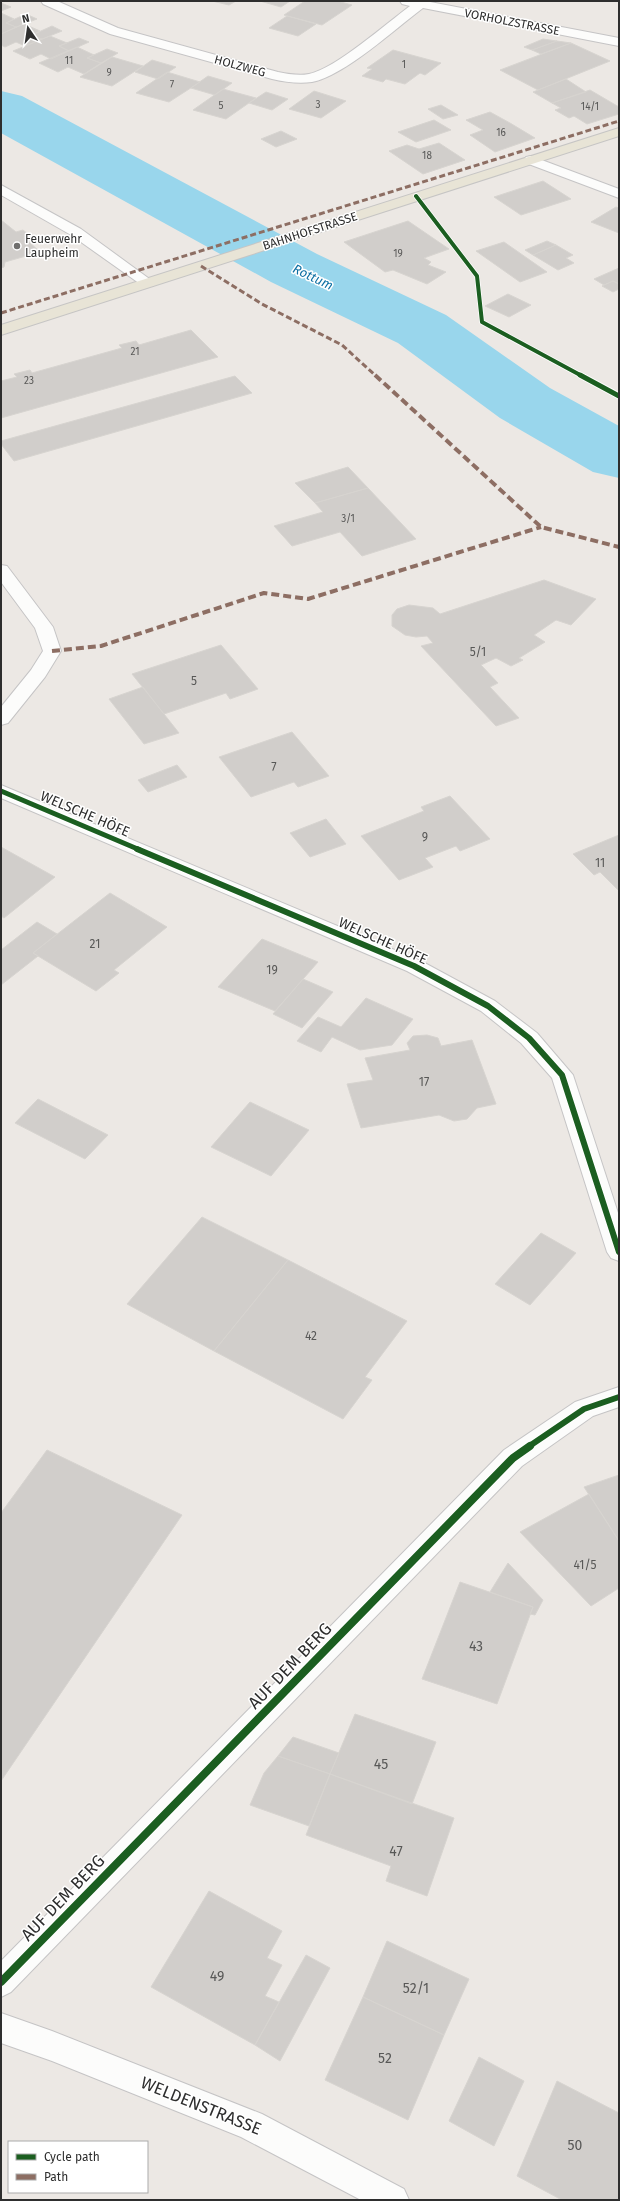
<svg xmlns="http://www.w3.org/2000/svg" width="620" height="2201" viewBox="0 0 620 2201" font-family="'Fira Sans',sans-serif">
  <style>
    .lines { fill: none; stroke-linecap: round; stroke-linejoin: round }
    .river { fill: #99d6ec; fill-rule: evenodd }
    .building { fill: #d1cecb; stroke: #d7d4d0 }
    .minor-casing { stroke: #c5c4c5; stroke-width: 2 }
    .major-casing { stroke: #c6c5c4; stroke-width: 2 }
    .minor { fill: #fcfcfb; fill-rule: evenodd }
    .major { fill: #e8e4d6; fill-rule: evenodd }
    .quiet-far1 { stroke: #8d6e63; stroke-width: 3; stroke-dasharray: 6 3; stroke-linecap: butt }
    .quiet { stroke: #8d6e63; stroke-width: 4; stroke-dasharray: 8 4; stroke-linecap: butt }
    .cycleway-far3-casing { stroke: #fff; stroke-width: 5.5 }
    .cycleway-far2-casing { stroke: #fff; stroke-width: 7 }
    .cycleway-far1-casing { stroke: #fff; stroke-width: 8 }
    .cycleway-casing { stroke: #fff; stroke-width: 10 }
    .cycleway-far3 { stroke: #1b5e20; stroke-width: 4 }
    .cycleway-far2 { stroke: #1b5e20; stroke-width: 5 }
    .cycleway-far1 { stroke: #1b5e20; stroke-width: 6 }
    .cycleway { stroke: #1b5e20; stroke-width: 8 }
    .poi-dot { fill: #706f6e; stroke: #fff; stroke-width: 1.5 }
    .labels { text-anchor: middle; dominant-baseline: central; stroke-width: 3; stroke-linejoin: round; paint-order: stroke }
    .far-number-label { font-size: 10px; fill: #585857 }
    .far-street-label { font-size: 12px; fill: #2e2e2e; stroke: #fff }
    .far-poi-label { font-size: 12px; fill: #2e2e2e; stroke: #fff; text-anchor: start }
    .number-label { font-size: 12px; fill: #585857 }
    .far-water-label { font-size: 13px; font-style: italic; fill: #0d6fa3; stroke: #fff }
    .street-label { font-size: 14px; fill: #2e2e2e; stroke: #fff }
    .near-number-label { font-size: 14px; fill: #585857 }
    .near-street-label { font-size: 17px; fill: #2e2e2e; stroke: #fff }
  </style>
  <rect width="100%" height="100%" fill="#ece8e4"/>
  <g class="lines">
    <path class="river" d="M 1,91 L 22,96 L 317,254 L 446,315 L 550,388 L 619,426 L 619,478 L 593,472 L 500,418 L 398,343 L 271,282 L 1,133 Z"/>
  </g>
  <path class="building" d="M 212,1 L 236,1 L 229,5 Z
    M 260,1 L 290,1 L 281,7 Z
    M 305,1 L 337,1 L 352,5 L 322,25 L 284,15 Z
    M 1,3 L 11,7 L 1,11 Z
    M 1,13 L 14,19 L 6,23 L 16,27 L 1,34 Z
    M 26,14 L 37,19 L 16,27 L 6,23 Z
    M 287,16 L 316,24 L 298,36 L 269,28 Z
    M 24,24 L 40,31 L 32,35 L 42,39 L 25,46 L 16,42 L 5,47 L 1,45 L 1,34 Z
    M 52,26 L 62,31 L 42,39 L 32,35 Z
    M 50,36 L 67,43 L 59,46 L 69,51 L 51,59 L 41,54 L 30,59 L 13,51 Z
    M 79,38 L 89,42 L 69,51 L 59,46 Z
    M 543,39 L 557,41 L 532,50 L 524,47 Z
    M 557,41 L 571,43 L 541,54 L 532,50 Z
    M 571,43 L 610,61 L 538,90 L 500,70 Z
    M 77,47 L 94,55 L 87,58 L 101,63 L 84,74 L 68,67 L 58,72 L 39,63 Z
    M 107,49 L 118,53 L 101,63 L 87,58 Z
    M 393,50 L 441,63 L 425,75 L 420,73 L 405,84 L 386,79 L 383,82 L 362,76 L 372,69 L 367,68 Z
    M 112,57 L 143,66 L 112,86 L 80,77 Z
    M 152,60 L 176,67 L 158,79 L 135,72 Z
    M 167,72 L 200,82 L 169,102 L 136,93 Z
    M 208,76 L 232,83 L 215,95 L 191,88 Z
    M 566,79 L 586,92 L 552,103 L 533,92 Z
    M 223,89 L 256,98 L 226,119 L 193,110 Z
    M 590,90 L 619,107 L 619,114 L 587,124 L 574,116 L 569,118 L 555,110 L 561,108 L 552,103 Z
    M 314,91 L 346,101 L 321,118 L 289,109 Z
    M 266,92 L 288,99 L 272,110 L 249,103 Z
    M 441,105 L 458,115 L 443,119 L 428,109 Z
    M 490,112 L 510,123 L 535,138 L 495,152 L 470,135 L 483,130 L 466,120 Z
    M 434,120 L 451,130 L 416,142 L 398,132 Z
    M 281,131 L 297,139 L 276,147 L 261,139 Z
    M 439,143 L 465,160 L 423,174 L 389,151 L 407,145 L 419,149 Z
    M 543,181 L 571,199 L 521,215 L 494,197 Z
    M 616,207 L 619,208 L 619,233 L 591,222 Z
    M 1,220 L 16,232 L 23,230 L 34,239 L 28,241 L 40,252 L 5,262 L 4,267 L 1,268 Z
    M 408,221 L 449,249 L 424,258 L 431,262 L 428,265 L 446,272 L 427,284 L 393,270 L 385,272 L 344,242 Z
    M 547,241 L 556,245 L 533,255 L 525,250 Z
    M 504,242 L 547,272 L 520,282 L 476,251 Z
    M 556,245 L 573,255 L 566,258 L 574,263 L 558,270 L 533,255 Z
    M 619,268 L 619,284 L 613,281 L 604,285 L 594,279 Z
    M 613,281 L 619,284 L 619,289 L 613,292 L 602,286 Z
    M 508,294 L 531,305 L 509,317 L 485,306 Z
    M 191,330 L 218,357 L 1,418 L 1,381 L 17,377 L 14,374 L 30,370 L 32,373 L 122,348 L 119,345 L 136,341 L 139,345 Z
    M 235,376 L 252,393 L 14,461 L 1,444 L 1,441 Z
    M 348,467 L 368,488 L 315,503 L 295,483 Z
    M 368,488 L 416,539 L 362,556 L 340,532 L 292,546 L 274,526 L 323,512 L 315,503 Z
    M 544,580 L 596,599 L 571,625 L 556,620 L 534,635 L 545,642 L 519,658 L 523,660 L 511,666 L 496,658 L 481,665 L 498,683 L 490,687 L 519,718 L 496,726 L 421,646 L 433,643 L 427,636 L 416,637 L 405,635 L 392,626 L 392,615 L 397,609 L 409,605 L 433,608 L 440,614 Z
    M 221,645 L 258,689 L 230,699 L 226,693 L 164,714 L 132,674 Z
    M 143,687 L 164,714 L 179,733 L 144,744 L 109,699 Z
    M 292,732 L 329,776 L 298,787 L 294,782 L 251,797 L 219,757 Z
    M 177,765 L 187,777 L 148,792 L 138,780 Z
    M 450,796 L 490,839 L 460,851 L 456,846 L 425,858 L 433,867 L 399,880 L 361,836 L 424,811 L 421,807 Z
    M 326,819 L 346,844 L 310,857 L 290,833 Z
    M 619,835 L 619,891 L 600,872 L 594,875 L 573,854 Z
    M 1,847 L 55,877 L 4,918 L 1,916 Z
    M 110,893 L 167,927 L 114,970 L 119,973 L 96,991 L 33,953 Z
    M 37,922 L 57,934 L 33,953 L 38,956 L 1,985 L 1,950 Z
    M 262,939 L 318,962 L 275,1011 L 218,987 Z
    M 303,979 L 333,992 L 302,1028 L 273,1014 Z
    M 366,998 L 413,1019 L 392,1045 L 360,1050 L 332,1037 L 321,1052 L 297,1041 L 318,1017 L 341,1027 Z
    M 427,1035 L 438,1038 L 441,1046 L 472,1040 L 496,1104 L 477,1108 L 467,1119 L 454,1121 L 439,1115 L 361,1128 L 347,1084 L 373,1080 L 365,1058 L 410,1050 L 407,1043 L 413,1036 Z
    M 38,1099 L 108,1135 L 85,1159 L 15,1123 Z
    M 250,1102 L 309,1130 L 271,1176 L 211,1147 Z
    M 202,1217 L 288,1260 L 214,1351 L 127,1304 Z
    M 541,1233 L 576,1253 L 530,1305 L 495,1284 Z
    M 288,1260 L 407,1321 L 365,1377 L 372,1380 L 343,1419 L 214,1351 Z
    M 47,1450 L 182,1515 L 1,1781 L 1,1513 Z
    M 619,1475 L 619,1541 L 584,1487 Z
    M 589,1494 L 619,1541 L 619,1588 L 591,1606 L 520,1532 Z
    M 508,1563 L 543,1600 L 535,1615 L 530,1614 L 533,1607 L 490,1592 Z
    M 460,1582 L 533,1607 L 497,1704 L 422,1679 Z
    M 355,1714 L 436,1742 L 412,1804 L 330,1774 Z
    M 293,1737 L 339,1753 L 330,1774 L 278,1756 Z
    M 278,1756 L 330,1774 L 309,1826 L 250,1805 L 264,1773 Z
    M 330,1774 L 454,1818 L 427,1896 L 386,1881 L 391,1866 L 306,1835 Z
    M 209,1891 L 282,1931 L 267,1958 L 282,1965 L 265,1996 L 279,2002 L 255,2045 L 151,1987 Z
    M 387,1941 L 469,1979 L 444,2035 L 363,1997 Z
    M 306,1955 L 330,1968 L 280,2061 L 255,2045 Z
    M 363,1997 L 444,2035 L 408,2120 L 325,2080 Z
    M 479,2057 L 524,2081 L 494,2146 L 449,2121 Z
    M 557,2081 L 619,2113 L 619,2200 L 562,2200 L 517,2176 Z"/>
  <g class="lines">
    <g class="minor-casing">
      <path id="minor" d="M 41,1 L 57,1 L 118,28 L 278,72 C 288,74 298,76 309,74 C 335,69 387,23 410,6 L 402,4 L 400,1 L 425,1 L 619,38 L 619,46 L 423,8 C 395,29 344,76 312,82 C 299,84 285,82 272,79 L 110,34 L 43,4 Z
        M 531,156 L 619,189 L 619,198 L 526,163 L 524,160 L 526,157 Z
        M 1,185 L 81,229 L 155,283 L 153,286 L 143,286 L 71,235 L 1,195 Z
        M 1,565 L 7,566 L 53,627 L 61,651 L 45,677 L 8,723 L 1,725 L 1,707 L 31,670 L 43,651 L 35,628 L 1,582 Z
        M 1,785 L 421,961 L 495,1001 L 537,1033 L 573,1075 L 619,1216 L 619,1261 L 611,1258 L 607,1252 L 552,1078 L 521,1043 L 481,1011 L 407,971 L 1,798 Z
        M 619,1387 L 619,1407 L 593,1416 L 522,1466 L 11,1992 L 1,1997 L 1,1961 L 504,1450 L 575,1402 Z
        M 1,2013 L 52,2031 L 262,2114 L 404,2189 L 409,2200 L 361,2200 L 241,2137 L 52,2061 L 1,2043 Z"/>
    </g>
    <g class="major-casing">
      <path id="major" d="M 619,128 L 619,136 L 1,335 L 1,325 Z"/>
    </g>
    <use href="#minor" class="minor"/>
    <use href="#major" class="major"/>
    <path class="quiet-far1" d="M 201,266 L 262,304 L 342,345 L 376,376
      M 1,313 L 619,121"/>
    <path class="quiet" d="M 375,375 L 541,527 L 619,547
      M 52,651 L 101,646 L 264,593 L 308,599 L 541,527"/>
    <g class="cycleway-far3-casing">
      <path id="cycleway-far3" d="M 416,196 L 477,276 L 482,322 L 582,376"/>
    </g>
    <g class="cycleway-far2-casing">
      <path id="cycleway-far2" d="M 580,375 L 619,396
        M 1,791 L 140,850"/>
    </g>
    <g class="cycleway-far1-casing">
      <path id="cycleway-far1" d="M 137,849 L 414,966 L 488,1006 L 529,1038 L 562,1075 L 619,1252
        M 528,1447 L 584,1409 L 619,1397"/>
    </g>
    <g class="cycleway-casing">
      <path id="cycleway" d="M 1,1982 L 513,1458 L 530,1446"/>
    </g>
    <use href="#cycleway-far3" class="cycleway-far3"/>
    <use href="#cycleway-far2" class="cycleway-far2"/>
    <use href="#cycleway-far1" class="cycleway-far1"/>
    <use href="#cycleway" class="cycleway"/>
  </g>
  <circle class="poi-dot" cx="17" cy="246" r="4"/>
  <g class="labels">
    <g class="far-number-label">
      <text x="69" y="61">11</text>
      <text x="404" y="65">1</text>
      <text x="109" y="73">9</text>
      <text x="172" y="85">7</text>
      <text x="318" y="105">3</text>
      <text x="221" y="106">5</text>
      <text x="590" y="107">14/1</text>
      <text x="501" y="133">16</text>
      <text x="427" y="156">18</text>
      <text x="398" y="254">19</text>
      <text x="135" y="352">21</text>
      <text x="29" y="381">23</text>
      <text x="348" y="519">3/1</text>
    </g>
    <g class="far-street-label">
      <text transform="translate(512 22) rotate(11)">VORHOLZSTRASSE</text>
      <text transform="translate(240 66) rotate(15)">HOLZWEG</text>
      <text transform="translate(310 231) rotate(-18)">BAHNHOFSTRASSE</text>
    </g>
    <g class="far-poi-label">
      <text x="25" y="239">Feuerwehr<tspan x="25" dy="14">Laupheim</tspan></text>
    </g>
    <g class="number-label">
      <text x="478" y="652">5/1</text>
      <text x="194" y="681">5</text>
      <text x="274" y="767">7</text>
      <text x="425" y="837">9</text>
      <text x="600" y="863">11</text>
      <text x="95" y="944">21</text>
      <text x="272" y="970">19</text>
      <text x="424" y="1082">17</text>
      <text x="311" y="1336">42</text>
      <text x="585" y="1565">41/5</text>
    </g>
    <g class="far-water-label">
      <text transform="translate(313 277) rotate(26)">Rottum</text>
    </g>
    <g class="street-label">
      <text transform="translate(85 814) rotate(23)">WELSCHE HÖFE</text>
      <text transform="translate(383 941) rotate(24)">WELSCHE HÖFE</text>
    </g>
    <g class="near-number-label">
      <text x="476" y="1646">43</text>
      <text x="381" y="1764">45</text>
      <text x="396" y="1851">47</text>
      <text x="217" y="1976">49</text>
      <text x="416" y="1988">52/1</text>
      <text x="385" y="2058">52</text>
      <text x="575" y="2145">50</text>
    </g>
    <g class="near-street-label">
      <text transform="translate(290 1666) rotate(-46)">AUF DEM BERG</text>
      <text transform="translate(63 1898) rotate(-46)">AUF DEM BERG</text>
      <text transform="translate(201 2106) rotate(22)">WELDENSTRASSE</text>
    </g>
  </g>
  <rect width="620" height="2201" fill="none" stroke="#2e2e2e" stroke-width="4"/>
  <rect x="8" y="2141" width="140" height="52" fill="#ffffff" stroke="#ababab"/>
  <rect x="16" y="2154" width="20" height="6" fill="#1b5e20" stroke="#ababab"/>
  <text x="44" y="2161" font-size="12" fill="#2e2e2e">Cycle path</text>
  <rect x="16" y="2174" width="20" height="6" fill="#8d6e63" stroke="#ababab"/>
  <text x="44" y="2181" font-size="12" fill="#2e2e2e">Path</text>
  <g transform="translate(28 28) rotate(347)" stroke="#ffffff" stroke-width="3" paint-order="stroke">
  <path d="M0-3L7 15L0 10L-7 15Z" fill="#2e2e2e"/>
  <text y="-6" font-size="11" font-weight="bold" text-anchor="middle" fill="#2e2e2e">N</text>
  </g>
</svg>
